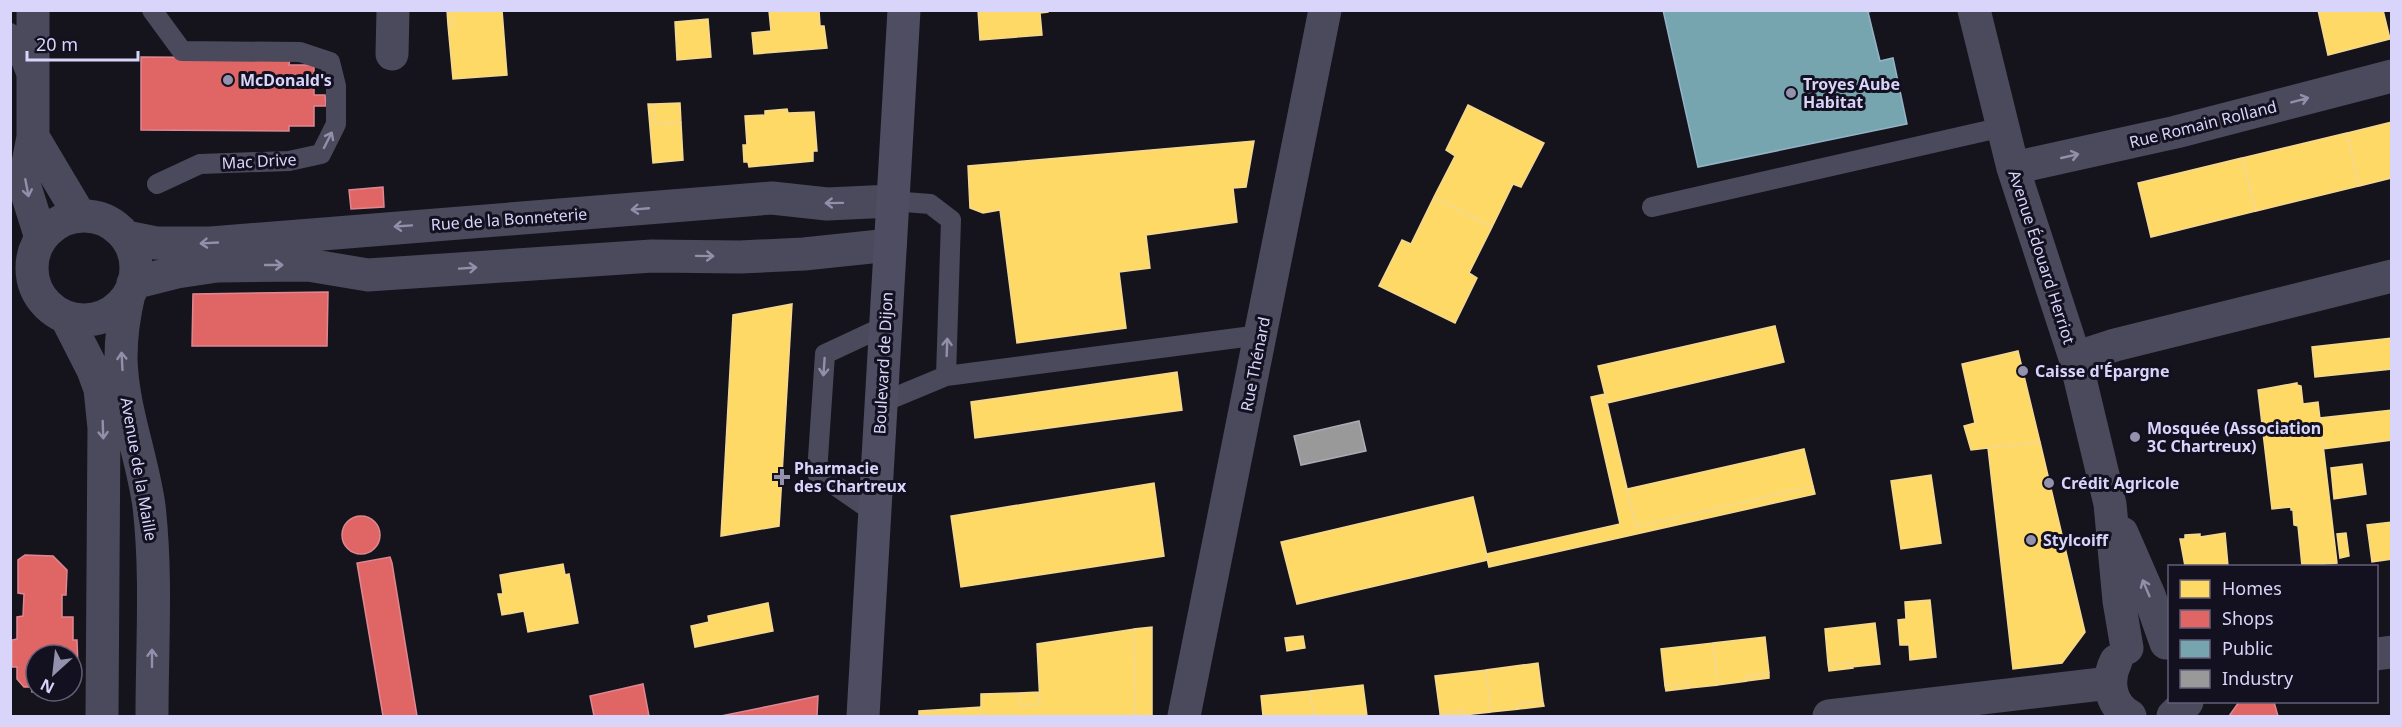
<svg xmlns="http://www.w3.org/2000/svg" width="2402" height="727" viewBox="0 0 2402 727" font-family="'Noto Sans',sans-serif">
  <style>
    .homes { fill: #ffd966; stroke: #f3d892; stroke-width: 1.5 }
    .shops { fill: #e06666; stroke: #de8792; stroke-width: 1.5 }
    .public { fill: #76a5af; stroke: #93b3c6; stroke-width: 1.5 }
    .industry { fill: #999; stroke: #acabb6; stroke-width: 1.5 }
    .lines { fill: none; stroke-linecap: round; stroke-linejoin: round }
    .lane { stroke: #4b4a5c; stroke-width: 20 }
    .street { stroke: #4b4a5c; stroke-width: 33 }
    .secondary { stroke: #4e4d62; stroke-width: 33 }
    .oneway { stroke: #928fab }
    .poi-dot { fill: #9491ac; stroke: #131020; stroke-width: 2 }
    .labels { text-anchor: middle; dominant-baseline: central; stroke-width: 6; stroke-linejoin: round; paint-order: stroke }
    .poi-label { font-size: 16px; font-weight: bold; fill: #d8d4fa; stroke: #131020; text-anchor: start }
    .street-label { font-size: 16px; fill: #d8d4fa; stroke: #131020 }
  </style>
  <rect width="100%" height="100%" fill="#15141c"/>
  <path class="homes" d="M 447,10 L 453,10 L 454,25 L 448,25 Z
    M 453,10 L 502,10 L 507,75 L 453,79 L 448,25 L 454,25 Z
    M 819,10 L 820,26 L 824,26 L 827,48 L 754,54 L 752,33 L 771,31 L 769,11 Z
    M 978,10 L 1048,10 L 1048,12 L 1040,13 L 1042,35 L 980,40 Z
    M 2318,10 L 2383,10 L 2390,39 L 2328,55 Z
    M 708,19 L 711,57 L 677,60 L 675,22 Z
    M 680,103 L 681,123 L 655,124 L 654,104 Z
    M 648,104 L 654,104 L 655,124 L 681,123 L 683,160 L 653,163 Z
    M 1468,105 L 1544,143 L 1521,187 L 1513,184 L 1492,227 L 1434,197 L 1455,156 L 1446,150 Z
    M 787,109 L 788,113 L 814,112 L 817,151 L 813,151 L 813,161 L 749,167 L 748,162 L 744,162 L 743,145 L 747,145 L 745,116 L 765,115 L 765,111 Z
    M 2392,122 L 2392,178 L 2359,186 L 2347,133 Z
    M 2347,133 L 2359,186 L 2256,211 L 2242,158 Z
    M 1254,141 L 1246,187 L 1233,188 L 1237,222 L 1146,235 L 1150,268 L 1119,272 L 1126,328 L 1017,343 L 1000,210 L 983,213 L 970,208 L 968,166 Z
    M 2242,158 L 2256,211 L 2151,237 L 2138,183 Z
    M 1434,197 L 1492,227 L 1469,273 L 1477,278 L 1455,323 L 1379,286 L 1402,240 L 1411,244 Z
    M 792,304 L 779,526 L 721,536 L 733,315 Z
    M 1775,326 L 1784,362 L 1607,403 L 1598,366 Z
    M 2392,338 L 2392,369 L 2315,377 L 2312,347 Z
    M 2018,351 L 2040,442 L 1971,450 L 1964,426 L 1975,423 L 1962,364 Z
    M 1177,372 L 1182,410 L 975,438 L 971,402 Z
    M 2297,383 L 2297,385 L 2301,386 L 2303,404 L 2318,402 L 2337,563 L 2302,566 L 2298,526 L 2294,525 L 2293,510 L 2291,510 L 2291,507 L 2272,509 L 2258,390 Z
    M 1605,394 L 1636,527 L 1813,486 L 1815,494 L 1489,567 L 1486,554 L 1620,524 L 1591,397 Z
    M 2392,410 L 2392,440 L 2323,449 L 2320,418 Z
    M 2040,442 L 2085,632 L 2062,663 L 2013,669 L 1988,448 Z
    M 1804,449 L 1813,486 L 1636,527 L 1627,489 Z
    M 2362,464 L 2366,494 L 2334,499 L 2331,468 Z
    M 1931,475 L 1941,543 L 1901,549 L 1891,481 Z
    M 1154,483 L 1164,556 L 961,587 L 951,516 Z
    M 1473,497 L 1488,560 L 1297,604 L 1281,542 Z
    M 2392,522 L 2392,559 L 2372,562 L 2367,525 Z
    M 2225,533 L 2228,566 L 2185,566 L 2180,539 L 2185,539 L 2185,535 L 2200,534 L 2200,537 Z
    M 2346,533 L 2349,556 L 2340,558 L 2337,534 Z
    M 563,564 L 565,575 L 569,574 L 578,623 L 528,632 L 524,611 L 502,615 L 498,594 L 503,594 L 500,575 Z
    M 1930,600 L 1936,657 L 1910,660 L 1909,645 L 1900,645 L 1898,620 L 1906,619 L 1905,602 Z
    M 768,603 L 773,631 L 695,647 L 691,626 L 709,622 L 708,616 Z
    M 1875,623 L 1880,664 L 1852,667 L 1852,663 L 1828,664 L 1825,629 Z
    M 1152,627 L 1152,716 L 1135,716 L 1134,629 Z
    M 1134,629 L 1135,716 L 981,716 L 981,694 L 1019,693 L 1020,705 L 1040,704 L 1037,644 Z
    M 1303,636 L 1305,648 L 1287,651 L 1285,638 Z
    M 1765,637 L 1769,673 L 1746,676 L 1747,681 L 1718,685 L 1713,643 Z
    M 1713,643 L 1718,685 L 1690,688 L 1690,683 L 1665,686 L 1661,649 Z
    M 1538,663 L 1543,702 L 1518,704 L 1519,709 L 1491,712 L 1486,670 Z
    M 1852,663 L 1853,668 L 1829,671 L 1828,664 Z
    M 1486,670 L 1491,712 L 1464,715 L 1464,710 L 1440,713 L 1435,676 Z
    M 1769,673 L 1769,678 L 1747,681 L 1746,676 Z
    M 1690,683 L 1690,688 L 1666,691 L 1665,686 Z
    M 1363,685 L 1367,716 L 1314,716 L 1310,691 Z
    M 1310,691 L 1314,716 L 1263,716 L 1261,696 Z
    M 1039,692 L 1040,704 L 1020,705 L 1019,693 Z
    M 1543,702 L 1544,706 L 1519,709 L 1518,704 Z
    M 981,707 L 981,716 L 919,716 L 919,711 Z
    M 1464,710 L 1464,715 L 1440,716 L 1440,713 Z"/>
  <path class="shops" d="M 141,57 L 290,58 L 289,65 L 314,65 L 314,95 L 325,95 L 326,106 L 314,106 L 314,126 L 289,126 L 289,131 L 141,130 Z
    M 383,187 L 384,207 L 351,209 L 349,190 Z
    M 328,292 L 327,346 L 192,346 L 193,294 Z
    M342 535a19 19 0 1 1 38 0a19 19 0 1 1-38 0Z
    M 25,555 L 53,556 L 67,570 L 66,595 L 62,595 L 62,617 L 73,617 L 73,640 L 77,640 L 78,667 L 74,668 L 73,678 L 72,680 L 72,655 L 36,655 L 36,691 L 58,691 L 32,692 L 31,687 L 24,687 L 17,679 L 17,667 L 12,667 L 12,640 L 17,639 L 17,617 L 23,616 L 24,594 L 18,593 L 18,560 Z
    M 390,557 L 392,563 L 417,716 L 383,716 L 357,563 Z
    M 643,684 L 649,716 L 594,716 L 590,696 Z
    M 818,696 L 817,716 L 721,716 L 770,706 Z
    M 2239,702 L 2274,702 L 2278,716 L 2229,716 Z"/>
  <path class="public" d="M 1663,10 L 1876,10 L 1868,12 L 1880,61 L 1893,58 L 1907,124 L 1698,167 Z"/>
  <path class="industry" d="M 1359,421 L 1366,451 L 1301,465 L 1294,436 Z"/>
  <g class="lines">
    <path class="lane" d="M 152,10 L 182,51 L 300,52 L 330,62 L 336,86 L 336,124 L 321,154 L 289,161 L 200,164 L 157,184
      M 10,33 L 26,73
      M 1652,207 L 2003,127
      M 946,376 L 1260,335
      M 881,403 L 946,376 L 951,220 L 930,204 L 892,201
      M 875,513 L 817,473 L 825,354 L 885,326"/>
    <path class="street" d="M 33,10 L 33,137 L 24,184 L 41,238
      M 1974,10 L 2013,168 L 2075,358 L 2110,504 L 2119,601 L 2127,648
      M 392,54 L 393,10
      M 33,137 L 80,216
      M 2013,168 L 2176,132 L 2392,76
      M32 268a52 52 0 1 1 104 0a52 52 0 1 1-104 0Z
      M 126,237 L 156,243 L 211,243 L 772,198 L 827,204 L 892,201
      M 133,283 L 177,272 L 217,266 L 308,265 L 368,275 L 652,256 L 740,257 L 804,254 L 890,245
      M 129,294 C 124,315 121,336 121,358 C 122,408 142,456 149,506 C 157,575 152,647 152,716
      M 66,317 L 93,370 L 100,389 L 104,428 L 102,716
      M 2075,358 L 2115,345 L 2392,276
      M 2122,533 L 2149,595 L 2166,643
      M 2376,654 L 2392,652
      M 2116,661 C 2106,681 2110,705 2130,716
      M 1184,716 L 1325,10
      M 1829,716 L 2110,683
      M 2173,716 L 2187,702"/>
    <path class="secondary" d="M 863,716 L 904,10"/>
  </g>
  <defs><path id="oneway-shaft" d="M-6 0H5M1.5-3L5.5 0L1.5 3" fill="none" stroke-width="1.6" stroke-linecap="round" stroke-linejoin="round" transform="scale(1.5)"/></defs>
  <g class="oneway">
    <use href="#oneway-shaft" transform="translate(2300 100) rotate(-15)"/>
    <use href="#oneway-shaft" transform="translate(328 140) rotate(-63)"/>
    <use href="#oneway-shaft" transform="translate(2070 156) rotate(-13)"/>
    <use href="#oneway-shaft" transform="translate(27 188) rotate(79)"/>
    <use href="#oneway-shaft" transform="translate(834 203) rotate(179)"/>
    <use href="#oneway-shaft" transform="translate(640 209) rotate(175)"/>
    <use href="#oneway-shaft" transform="translate(403 226) rotate(176)"/>
    <use href="#oneway-shaft" transform="translate(209 243) rotate(177)"/>
    <use href="#oneway-shaft" transform="translate(705 256) rotate(1)"/>
    <use href="#oneway-shaft" transform="translate(274 265)"/>
    <use href="#oneway-shaft" transform="translate(468 268) rotate(-4)"/>
    <use href="#oneway-shaft" transform="translate(947 347) rotate(-88)"/>
    <use href="#oneway-shaft" transform="translate(122 361) rotate(-93)"/>
    <use href="#oneway-shaft" transform="translate(824 367) rotate(94)"/>
    <use href="#oneway-shaft" transform="translate(103 430) rotate(88)"/>
    <use href="#oneway-shaft" transform="translate(2146 588) rotate(-113)"/>
    <use href="#oneway-shaft" transform="translate(152 658) rotate(-90)"/>
  </g>
  <g class="poi-dot">
    <circle cx="228" cy="80" r="6"/>
    <circle cx="1791" cy="93" r="6"/>
    <circle cx="2023" cy="371" r="6"/>
    <circle cx="2135" cy="437" r="6"/>
    <path d="M779 468h6v6h6v6h-6v6h-6v-6h-6v-6h6z"/>
    <circle cx="2049" cy="483" r="6"/>
    <circle cx="2031" cy="540" r="6"/>
  </g>
  <g class="labels">
    <g class="poi-label">
      <text x="240" y="80">McDonald's</text>
      <text x="1803" y="84">Troyes Aube<tspan x="1803" dy="18">Habitat</tspan></text>
      <text x="2035" y="371">Caisse d'Épargne</text>
      <text x="2147" y="428">Mosquée (Association<tspan x="2147" dy="18">3C Chartreux)</tspan></text>
      <text x="794" y="468">Pharmacie<tspan x="794" dy="18">des Chartreux</tspan></text>
      <text x="2061" y="483">Crédit Agricole</text>
      <text x="2043" y="540">Stylcoiff</text>
    </g>
    <g class="street-label">
      <text transform="translate(2203 124) rotate(-14)">Rue Romain Rolland</text>
      <text transform="translate(259 161) rotate(-3)">Mac Drive</text>
      <text transform="translate(509 219) rotate(-4)">Rue de la Bonneterie</text>
      <text transform="translate(2042 257) rotate(72)">Avenue Édouard Herriot</text>
      <text transform="translate(883 363) rotate(-87)">Boulevard de Dijon</text>
      <text transform="translate(1255 364) rotate(-79)">Rue Thénard</text>
      <text transform="translate(139 469) rotate(80)">Avenue de la Maille</text>
    </g>
  </g>
  <rect width="2402" height="727" fill="none" stroke="#d8d4fa" stroke-width="24"/>
  <rect x="2168" y="565" width="210" height="138" fill="#131020" stroke="#625e77" stroke-width="1.5"/>
  <rect x="2180" y="580" width="30" height="18" fill="#ffd966" stroke="#625e77" stroke-width="1.5"/>
  <text x="2222" y="595" font-size="18" fill="#d8d4fa">Homes</text>
  <rect x="2180" y="610" width="30" height="18" fill="#e06666" stroke="#625e77" stroke-width="1.5"/>
  <text x="2222" y="625" font-size="18" fill="#d8d4fa">Shops</text>
  <rect x="2180" y="640" width="30" height="18" fill="#76a5af" stroke="#625e77" stroke-width="1.5"/>
  <text x="2222" y="655" font-size="18" fill="#d8d4fa">Public</text>
  <rect x="2180" y="670" width="30" height="18" fill="#999999" stroke="#625e77" stroke-width="1.5"/>
  <text x="2222" y="685" font-size="18" fill="#d8d4fa">Industry</text>
  <g transform="translate(54 673) rotate(207)"><circle r="28" fill="#131020" stroke="#625e77" stroke-width="1.5"/>
  <path d="M0-4.5L10 22L0 15L-10 22Z" fill="#9491ac"/>
  <text y="-9" font-size="16" font-weight="bold" text-anchor="middle" fill="#d8d4fa">N</text>
  </g>
  <path d="M27 51v9h111v-9" fill="none" stroke="#d8d4fa" stroke-width="3"/>
  <text x="36" y="51" font-size="18" fill="#d8d4fa" stroke="#131020" stroke-width="4.5" paint-order="stroke">20 m</text>
</svg>
